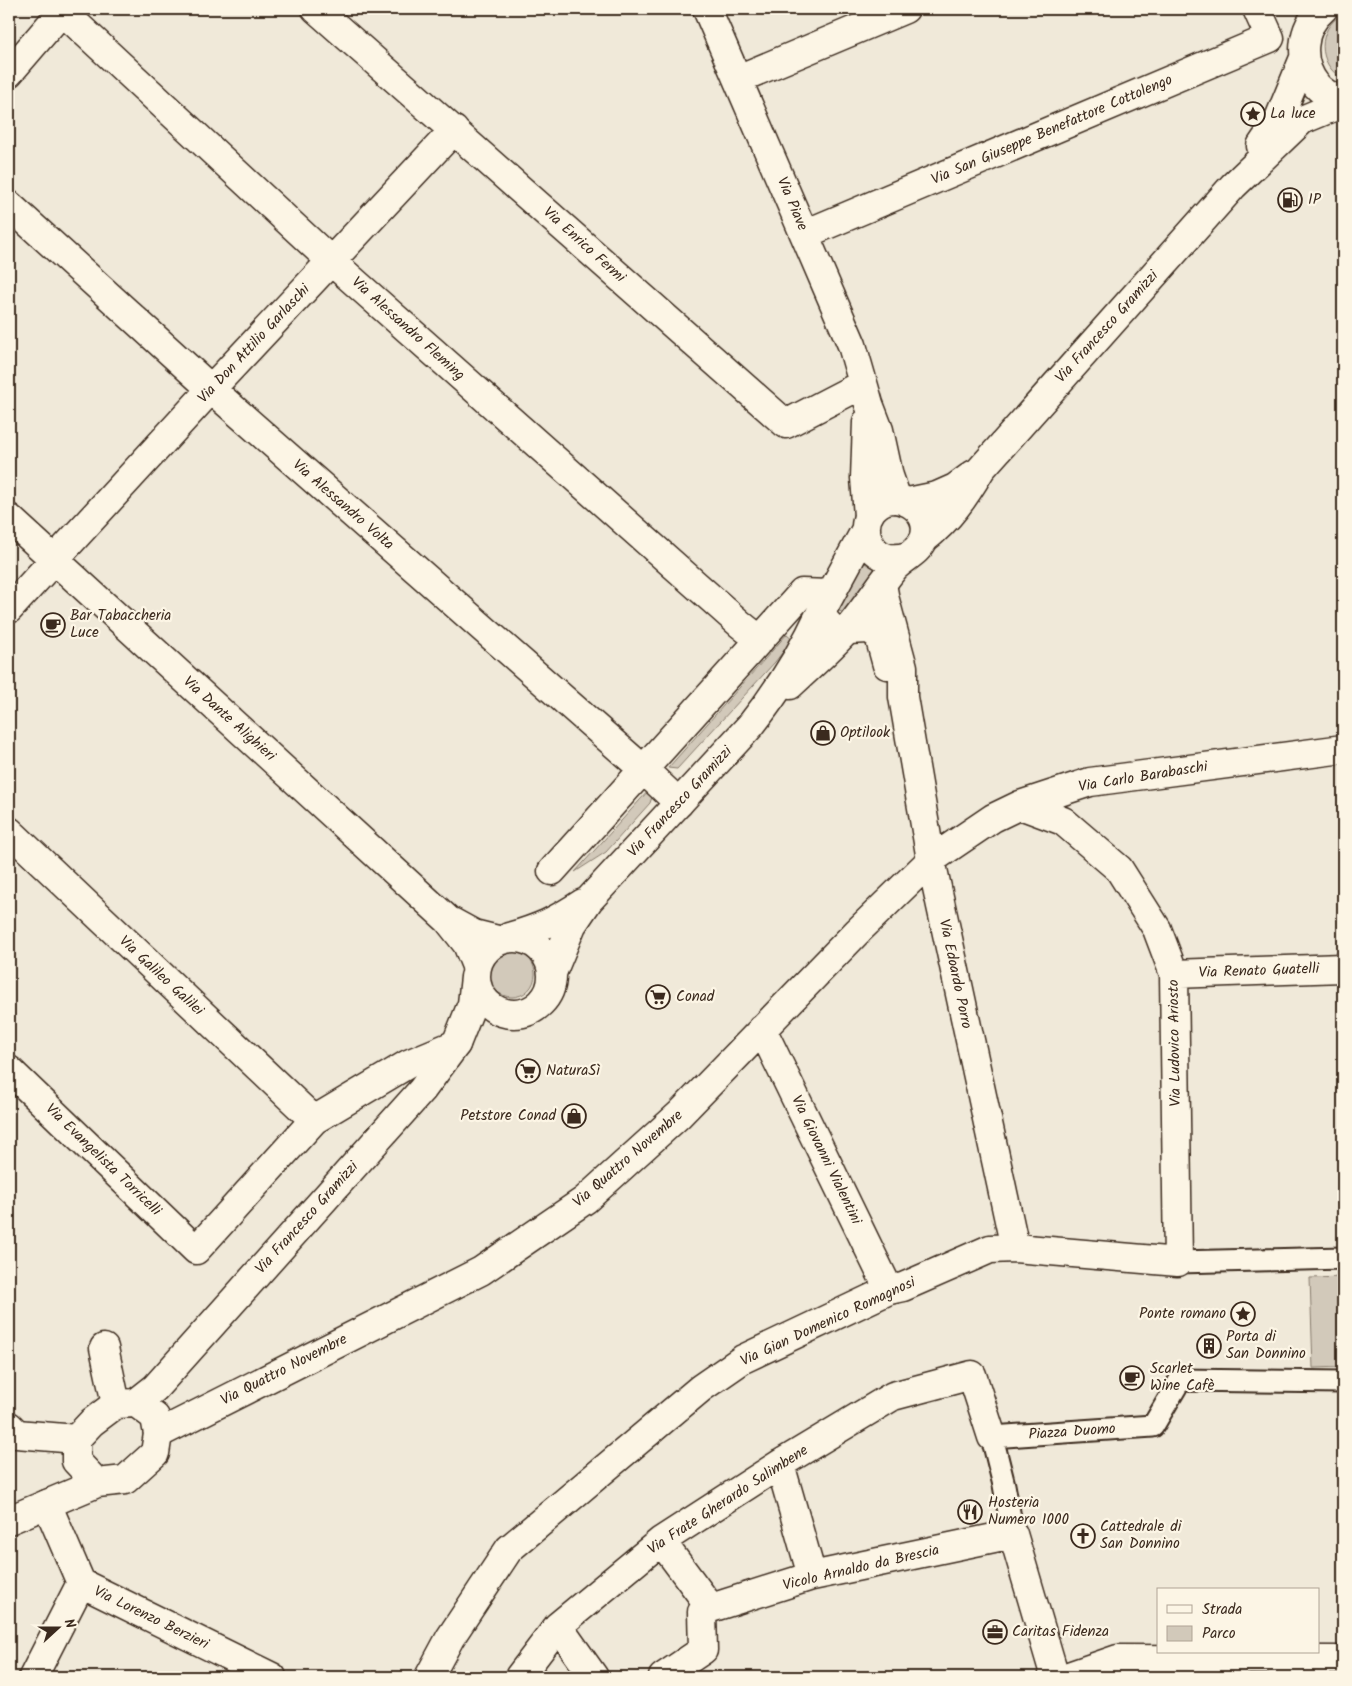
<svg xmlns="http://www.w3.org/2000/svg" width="1352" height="1686" viewBox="0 0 1352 1686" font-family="Kalam,sans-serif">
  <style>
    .green { fill: #d2c9ba; stroke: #867a6c }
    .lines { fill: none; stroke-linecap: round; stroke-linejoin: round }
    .pedestrian-casing { stroke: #3b2a1e; stroke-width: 25 }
    .minor-casing { stroke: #3b2a1e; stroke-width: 31 }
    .secondary-casing { stroke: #3b2a1e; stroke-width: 31 }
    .pedestrian { stroke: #fcf5e5; stroke-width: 21 }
    .minor { stroke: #fcf5e5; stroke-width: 28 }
    .secondary { stroke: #fcf5e5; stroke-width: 28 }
    .labels { text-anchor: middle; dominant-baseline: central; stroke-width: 4.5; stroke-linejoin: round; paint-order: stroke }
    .poi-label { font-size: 15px; fill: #3b2a1e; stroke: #fcf5e5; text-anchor: start }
    .street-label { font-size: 15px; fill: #3b2a1e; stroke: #fcf5e5 }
  </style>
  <rect width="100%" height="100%" fill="#f0e9d9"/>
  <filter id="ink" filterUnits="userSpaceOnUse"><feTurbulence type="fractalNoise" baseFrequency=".02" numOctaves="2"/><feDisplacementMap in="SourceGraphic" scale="10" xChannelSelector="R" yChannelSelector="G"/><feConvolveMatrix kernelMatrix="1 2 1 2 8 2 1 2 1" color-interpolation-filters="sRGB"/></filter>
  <g filter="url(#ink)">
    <path class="green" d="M 1343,14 L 1343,79 C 1317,65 1316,28 1343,14 Z
      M 861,561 L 877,570 L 844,613 L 837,610 Z
      M 787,634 L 793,639 L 775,662 L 677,769 L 668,768 Z
      M 649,790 L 653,794 L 650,803 L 606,852 L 575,872 Z
      M489 974a23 23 0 1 1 46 0a23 23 0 1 1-46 0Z
      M 1343,1277 L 1343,1367 L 1313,1368 L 1310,1278 Z"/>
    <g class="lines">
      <g class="pedestrian-casing">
        <path id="pedestrian" d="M 1178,1262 L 1343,1258
          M 1013,1534 L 1004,1485 L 992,1437 L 1153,1426 L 1180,1380 L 1343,1382"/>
      </g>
      <g class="minor-casing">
        <path id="minor" d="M 316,9 L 786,424 L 863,384
          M 707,9 L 852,345 L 869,404 L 879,430 L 889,476 L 897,499
          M 62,11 L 331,261 L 740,624 L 760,640
          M 9,73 L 64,9
          M 738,79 L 905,9
          M 9,205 L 211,389 L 644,770 L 679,803
          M 805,234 L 1270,38 L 1257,9
          M 867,422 L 865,478 L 868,516
          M 9,518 L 448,920 L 467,944 L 476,966
          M 882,584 L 885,600 L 903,667 L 903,697 L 931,860 L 1015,1248
          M 9,609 L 211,389 L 454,130
          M 847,630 L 870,629 L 879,636 L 887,665
          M 9,831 L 314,1120
          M 552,871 L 802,593 L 829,594
          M 452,922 L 474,934 L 498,940
          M 1174,974 L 1343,968
          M 762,1029 L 889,1290
          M 9,1070 L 196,1250 L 314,1120 L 408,1064 L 456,1044
          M 104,1348 L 116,1404
          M 9,1426 L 17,1434 L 76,1439
          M 158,1434 L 481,1271 L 585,1200 L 679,1115 L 858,931 L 931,860 L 993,818 L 1020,805 L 1090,782 L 1343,749
          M 780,1464 L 812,1576
          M 47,1504 L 81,1583 L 272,1677
          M 661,1541 L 711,1608
          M 558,1626 L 594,1677
          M 33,1677 L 81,1583
          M 429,1677 L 450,1638 L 509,1549 L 701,1388 L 743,1359 L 889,1290 L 903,1287 L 990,1249 L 1015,1248 L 1178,1262 L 1174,974 L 1157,929 L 1119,869 L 1063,821 L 1020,805
          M 519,1677 L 558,1626 L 661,1541 L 780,1464 L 893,1396 L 972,1375 L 992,1437
          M 663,1677 L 703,1650 L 702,1612 L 711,1608 L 812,1576 L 1013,1534 L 1055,1677
          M 1066,1677 L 1118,1659 L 1343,1660"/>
      </g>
      <g class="secondary-casing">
        <path id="secondary" d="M 1323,9 C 1300,28 1298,63 1317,86 C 1324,94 1334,98 1343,103
          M 1261,146 L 1278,121 L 1304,58
          M 908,502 L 937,496 L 955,488 L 974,474
          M 924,539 C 949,520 965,496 981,469 L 1233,186 L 1302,120 L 1343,103
          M 830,626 L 826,622 L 821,612 L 866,529
          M 790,685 C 810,667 830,649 848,629 C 864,610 878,588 894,568 C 903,558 918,553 924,539 C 935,509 893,484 872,510 C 859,527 868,554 889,558 C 896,559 902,558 908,556
          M 509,937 C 540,928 556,921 583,903
          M476 976a38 38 0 1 1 76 0a38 38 0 1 1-76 0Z
          M 552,973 L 572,925 L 589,900 L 751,725 C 778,691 803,651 821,612
          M 136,1403 L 155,1417 L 158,1434 L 155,1453 L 125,1480 L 97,1483 L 76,1461 L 76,1439 L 92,1422 L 116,1404 L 136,1403 L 155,1388 L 422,1090 L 456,1044 L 472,1004 L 475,977
          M 9,1520 L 97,1483"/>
      </g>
      <use href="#pedestrian" class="pedestrian"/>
      <use href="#minor" class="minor"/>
      <use href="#secondary" class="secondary"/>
    </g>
  </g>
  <defs>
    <g id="sight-ring" transform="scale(1.25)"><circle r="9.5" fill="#fcf5e5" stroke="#3b2a1e" stroke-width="1.5"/><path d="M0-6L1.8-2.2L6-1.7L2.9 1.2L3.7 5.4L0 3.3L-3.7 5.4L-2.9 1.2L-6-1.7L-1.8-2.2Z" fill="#3b2a1e"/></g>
    <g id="fuel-ring" transform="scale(1.25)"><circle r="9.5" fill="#fcf5e5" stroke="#3b2a1e" stroke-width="1.5"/><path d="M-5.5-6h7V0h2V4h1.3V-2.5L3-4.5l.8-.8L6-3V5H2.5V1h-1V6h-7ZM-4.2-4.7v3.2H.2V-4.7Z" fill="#3b2a1e"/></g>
    <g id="cafe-ring" transform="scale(1.25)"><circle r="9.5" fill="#fcf5e5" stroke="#3b2a1e" stroke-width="1.5"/><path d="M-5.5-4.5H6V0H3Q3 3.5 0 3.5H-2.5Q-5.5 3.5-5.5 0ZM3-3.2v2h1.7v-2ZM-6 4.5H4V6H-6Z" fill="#3b2a1e"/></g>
    <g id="shop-ring" transform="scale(1.25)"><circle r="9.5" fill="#fcf5e5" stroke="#3b2a1e" stroke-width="1.5"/><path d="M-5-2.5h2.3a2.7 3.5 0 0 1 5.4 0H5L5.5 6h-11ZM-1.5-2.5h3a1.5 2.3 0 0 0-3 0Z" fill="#3b2a1e"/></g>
    <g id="supermarket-ring" transform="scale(1.25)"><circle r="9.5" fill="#fcf5e5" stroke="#3b2a1e" stroke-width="1.5"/><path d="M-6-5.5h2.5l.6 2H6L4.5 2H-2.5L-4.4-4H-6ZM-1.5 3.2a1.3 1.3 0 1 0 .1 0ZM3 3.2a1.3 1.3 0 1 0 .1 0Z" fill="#3b2a1e"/></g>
    <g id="building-ring" transform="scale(1.25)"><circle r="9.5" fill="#fcf5e5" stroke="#3b2a1e" stroke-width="1.5"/><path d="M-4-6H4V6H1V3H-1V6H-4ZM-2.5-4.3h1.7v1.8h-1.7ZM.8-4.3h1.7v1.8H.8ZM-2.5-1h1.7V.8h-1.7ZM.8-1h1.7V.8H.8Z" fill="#3b2a1e"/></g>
    <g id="restaurant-ring" transform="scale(1.25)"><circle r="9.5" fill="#fcf5e5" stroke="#3b2a1e" stroke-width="1.5"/><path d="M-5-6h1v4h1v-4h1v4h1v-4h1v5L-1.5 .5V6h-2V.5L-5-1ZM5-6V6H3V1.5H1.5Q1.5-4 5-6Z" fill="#3b2a1e"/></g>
    <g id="church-ring" transform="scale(1.25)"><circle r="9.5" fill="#fcf5e5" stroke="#3b2a1e" stroke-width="1.5"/><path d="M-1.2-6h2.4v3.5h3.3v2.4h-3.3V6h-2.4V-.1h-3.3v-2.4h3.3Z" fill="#3b2a1e"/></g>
    <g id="office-ring" transform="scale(1.25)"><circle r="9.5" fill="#fcf5e5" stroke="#3b2a1e" stroke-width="1.5"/><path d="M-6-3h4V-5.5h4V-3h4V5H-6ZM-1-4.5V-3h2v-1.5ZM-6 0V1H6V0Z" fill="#3b2a1e"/></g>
  </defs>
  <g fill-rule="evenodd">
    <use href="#sight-ring" x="1253" y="114"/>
    <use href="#fuel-ring" x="1290" y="200"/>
    <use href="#cafe-ring" x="53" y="625"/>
    <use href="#shop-ring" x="823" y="733"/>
    <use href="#supermarket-ring" x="658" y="997"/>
    <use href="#supermarket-ring" x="528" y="1071"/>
    <use href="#shop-ring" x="574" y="1116"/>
    <use href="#sight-ring" x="1243" y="1314"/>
    <use href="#building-ring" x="1209" y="1346"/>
    <use href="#cafe-ring" x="1132" y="1378"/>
    <use href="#restaurant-ring" x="970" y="1512"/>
    <use href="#church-ring" x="1083" y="1536"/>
    <use href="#office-ring" x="995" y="1632"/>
  </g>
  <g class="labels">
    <g class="poi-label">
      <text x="1270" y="114">La luce</text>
      <text x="1308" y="200">IP</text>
      <text x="70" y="616">Bar Tabaccheria<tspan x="70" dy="17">Luce</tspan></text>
      <text x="840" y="733">Optilook</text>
      <text x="676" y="997">Conad</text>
      <text x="546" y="1071">NaturaSì</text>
      <text x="556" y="1116" text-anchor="end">Petstore Conad</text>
      <text x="1226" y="1314" text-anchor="end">Ponte romano</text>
      <text x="1226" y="1337">Porta di<tspan x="1226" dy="17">San Donnino</tspan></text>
      <text x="1150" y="1369">Scarlet<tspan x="1150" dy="17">Wine Cafè</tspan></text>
      <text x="988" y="1503">Hosteria<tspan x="988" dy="17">Numero 1000</tspan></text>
      <text x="1100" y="1527">Cattedrale di<tspan x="1100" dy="17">San Donnino</tspan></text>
      <text x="1012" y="1632">Caritas Fidenza</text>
    </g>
    <g class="street-label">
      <text transform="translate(1052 130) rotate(-23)">Via San Giuseppe Benefattore Cottolengo</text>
      <text transform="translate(792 204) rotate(67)">Via Piave</text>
      <text transform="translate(584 245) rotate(42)">Via Enrico Fermi</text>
      <text transform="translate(1107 327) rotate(-48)">Via Francesco Gramizzi</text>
      <text transform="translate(408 329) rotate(42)">Via Alessandro Fleming</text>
      <text transform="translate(254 344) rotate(-47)">Via Don Attilio Garlaschi</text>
      <text transform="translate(343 505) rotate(41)">Via Alessandro Volta</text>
      <text transform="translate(229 719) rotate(42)">Via Dante Alighieri</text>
      <text transform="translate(1143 777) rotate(-9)">Via Carlo Barabaschi</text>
      <text transform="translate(680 802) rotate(-47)">Via Francesco Gramizzi</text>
      <text transform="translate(1259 971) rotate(-2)">Via Renato Guatelli</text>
      <text transform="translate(955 974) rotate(78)">Via Edoardo Porro</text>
      <text transform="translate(161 976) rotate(43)">Via Galileo Galilei</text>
      <text transform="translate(1175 1043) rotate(-91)">Via Ludovico Ariosto</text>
      <text transform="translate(628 1159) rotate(-41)">Via Quattro Novembre</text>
      <text transform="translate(103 1160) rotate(44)">Via Evangelista Torricelli</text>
      <text transform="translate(826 1160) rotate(64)">Via Giovanni Vialentini</text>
      <text transform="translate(307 1218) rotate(-48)">Via Francesco Gramizzi</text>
      <text transform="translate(828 1322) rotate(-25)">Via Gian Domenico Romagnosi</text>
      <text transform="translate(284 1370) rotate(-27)">Via Quattro Novembre</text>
      <text transform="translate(1072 1432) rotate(-4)">Piazza Duomo</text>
      <text transform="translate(728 1500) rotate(-33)">Via Frate Gherardo Salimbene</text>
      <text transform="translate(861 1568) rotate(-13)">Vicolo Arnaldo da Brescia</text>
      <text transform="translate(151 1618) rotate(26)">Via Lorenzo Berzieri</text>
    </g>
  </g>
  <rect width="1352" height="1686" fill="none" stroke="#fcf5e5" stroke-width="30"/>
  <rect x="15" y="15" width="1322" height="1656" fill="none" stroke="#3b2a1e" stroke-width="2" filter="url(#ink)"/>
  <rect x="1157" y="1588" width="162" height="65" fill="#fcf5e5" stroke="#afa495"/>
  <rect x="1167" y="1605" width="25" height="8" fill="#fcf5e5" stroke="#afa495"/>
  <text x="1202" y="1614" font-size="15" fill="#3b2a1e">Strada</text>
  <rect x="1167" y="1626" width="25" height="15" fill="#d2c9ba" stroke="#afa495"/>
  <text x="1202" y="1638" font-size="15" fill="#3b2a1e">Parco</text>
  <g transform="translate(58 1628) rotate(69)" stroke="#fcf5e5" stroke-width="4" paint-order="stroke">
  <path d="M0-4L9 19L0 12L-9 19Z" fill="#3b2a1e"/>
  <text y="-8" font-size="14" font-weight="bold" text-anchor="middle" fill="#3b2a1e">N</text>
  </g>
</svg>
